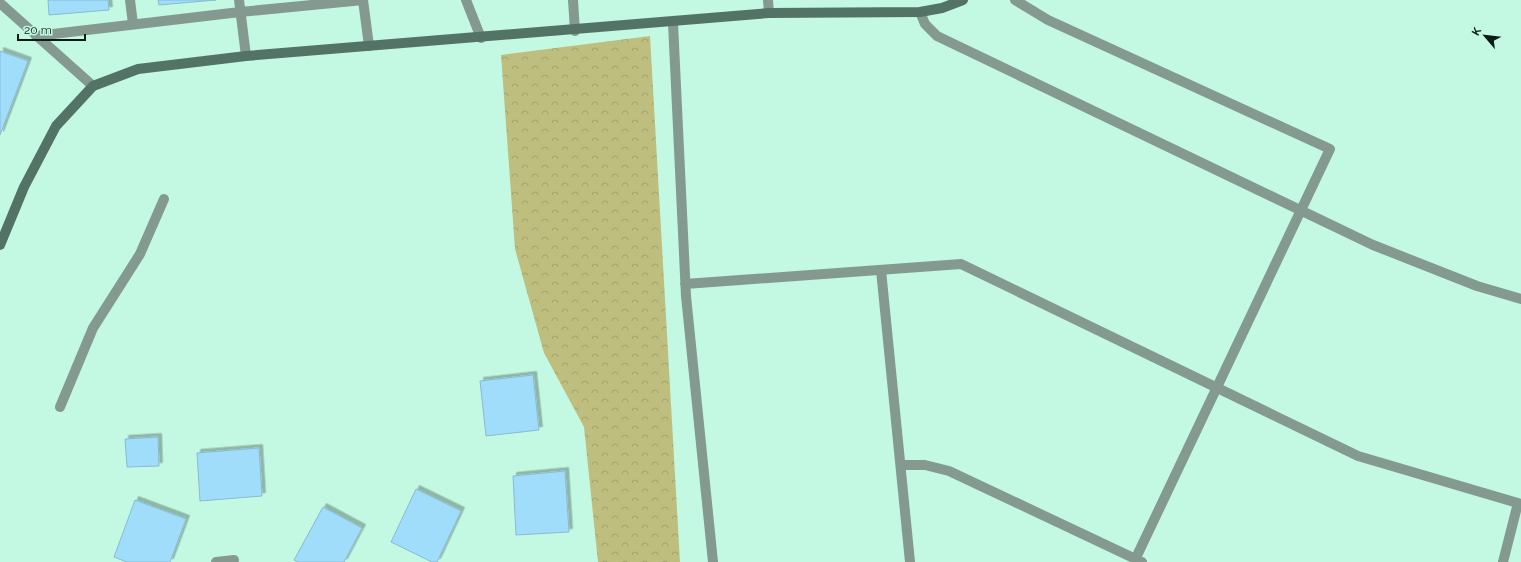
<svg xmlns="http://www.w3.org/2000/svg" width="1521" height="562" viewBox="0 0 1521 562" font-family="Raleway,sans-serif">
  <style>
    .park { fill: url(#park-crowns) }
    .building { fill: #9fddfb; stroke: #89bad2; filter: url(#shadow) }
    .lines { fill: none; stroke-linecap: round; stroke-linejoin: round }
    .lane { stroke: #849a91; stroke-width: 10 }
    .street { stroke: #849a91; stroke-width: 10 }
    .secondary { stroke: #537366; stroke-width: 10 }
  </style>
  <defs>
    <pattern id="park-crowns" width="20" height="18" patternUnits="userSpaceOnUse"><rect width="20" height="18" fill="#bebf7e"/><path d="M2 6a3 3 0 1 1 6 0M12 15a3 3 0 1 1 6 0" fill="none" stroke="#a2a46c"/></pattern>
    <filter id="shadow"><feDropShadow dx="3.5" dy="-3.5" stdDeviation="0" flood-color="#0004"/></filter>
  </defs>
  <rect width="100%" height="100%" fill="#c3f9e3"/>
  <path class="park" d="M 650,36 L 680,562 L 598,562 L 584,427 L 544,353 L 515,249 L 501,55 Z"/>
  <path class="building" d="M 48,0 L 108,0 L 109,10 L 49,15 Z
    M 158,0 L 216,0 L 159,5 Z
    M 0,51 L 28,61 L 0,135 Z
    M 533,375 L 539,430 L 486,436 L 480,381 Z
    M 158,437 L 159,466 L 127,467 L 125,439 Z
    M 259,448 L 262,496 L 200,501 L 197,453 Z
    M 565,471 L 569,532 L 516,535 L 513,476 Z
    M 416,489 L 461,511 L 437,562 L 432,562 L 391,542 Z
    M 135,500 L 186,519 L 170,562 L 127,562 L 114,557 Z
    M 323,507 L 362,528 L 344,562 L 298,562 L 294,560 Z"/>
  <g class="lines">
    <path class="lane" d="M 60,407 L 93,328 L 140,254 L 164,199
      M 216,562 L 234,560"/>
    <path class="street" d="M 130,0 L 133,24
      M 239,0 L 246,56
      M 363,0 L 369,46
      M 466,0 L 481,38
      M 573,0 L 575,31
      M 768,0 L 769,13
      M 1015,0 L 1048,20 L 1330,149 L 1134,562
      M 0,3 L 93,86
      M 920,12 L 925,24 L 937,36 L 1373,245 L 1477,286 L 1521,299
      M 673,23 L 686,296 L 713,562
      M 36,36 L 240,12 L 363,0
      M 881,270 L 910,562
      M 685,284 L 961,264 L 1358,456 L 1521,504
      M 901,465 L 925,465 L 949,471 L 1142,562
      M 1503,562 L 1518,503"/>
    <path class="secondary" d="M 0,245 L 24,187 L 56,126 L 93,86 L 138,69 L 246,56 L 769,13 L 920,12 L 942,8 L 963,0"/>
  </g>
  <g transform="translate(1485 36) rotate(298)" stroke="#c3f9e3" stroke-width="3" paint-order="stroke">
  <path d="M0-3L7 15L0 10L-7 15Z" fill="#091d16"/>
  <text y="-6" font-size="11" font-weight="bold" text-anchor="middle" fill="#091d16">K</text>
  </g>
  <path d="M18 34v6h67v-6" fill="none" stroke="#091d16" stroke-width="2"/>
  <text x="24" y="34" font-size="12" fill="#091d16" stroke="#c3f9e3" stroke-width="3" paint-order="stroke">20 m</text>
</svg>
